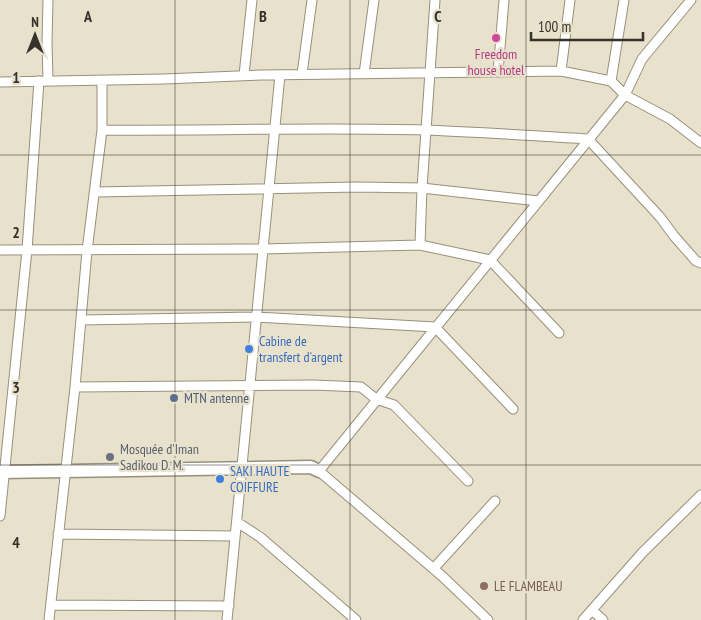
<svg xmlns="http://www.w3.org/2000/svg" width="701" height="620" viewBox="0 0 701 620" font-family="'PT Sans Narrow',sans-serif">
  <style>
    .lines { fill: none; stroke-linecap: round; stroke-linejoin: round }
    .street-casing { stroke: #97907c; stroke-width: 11 }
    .secondary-casing { stroke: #97907c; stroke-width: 15 }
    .street { stroke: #fff; stroke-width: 9 }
    .secondary { stroke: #fff; stroke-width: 12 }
    .grid { fill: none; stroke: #36332b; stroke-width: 1; stroke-opacity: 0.55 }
    .hotel-dot { fill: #d1479c; stroke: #e8e1cc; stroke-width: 2 }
    .shop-dot { fill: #3f7fe0; stroke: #e8e1cc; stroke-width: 2 }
    .service-dot { fill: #5c6f8a; stroke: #e8e1cc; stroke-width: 2 }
    .worship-dot { fill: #6b7280; stroke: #e8e1cc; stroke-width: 2 }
    .education-dot { fill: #8d6e63; stroke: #e8e1cc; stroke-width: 2 }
    .labels { text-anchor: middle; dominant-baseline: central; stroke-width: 4.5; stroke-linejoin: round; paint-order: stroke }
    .hotel-label { font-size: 14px; fill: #b23c85; stroke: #e8e1cc }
    .shop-label { font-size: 14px; fill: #366cbe; stroke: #e8e1cc; text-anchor: start }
    .service-label { font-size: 14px; fill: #4e5e75; stroke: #e8e1cc; text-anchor: start }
    .worship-label { font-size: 14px; fill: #5b616d; stroke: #e8e1cc; text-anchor: start }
    .education-label { font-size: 14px; fill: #785e54; stroke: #e8e1cc; text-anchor: start }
    .grid-label { font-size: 16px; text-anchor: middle; font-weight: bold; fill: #36332b; stroke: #e8e1cc; stroke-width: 4.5; stroke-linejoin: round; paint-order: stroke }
  </style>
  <rect width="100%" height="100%" fill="#e8e1cc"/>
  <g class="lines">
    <g class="street-casing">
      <path id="street" d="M 561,71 L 570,0
        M 498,72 L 504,0
        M 302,74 L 312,0
        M 364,74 L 374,0
        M 244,75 L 252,0
        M 48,81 L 47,42 L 48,0
        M 611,81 L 624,0
        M 0,82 L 164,79 L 263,75 L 561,71 L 611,81 L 625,95 L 670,119 L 701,143
        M 102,130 C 210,131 318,127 425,130 C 480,132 534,136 588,139 L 660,217 L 674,236 L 696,261 L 701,263
        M 95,192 L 358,187 L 422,188 L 538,201
        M 420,245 L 422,188 L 435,0
        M 0,250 L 263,249 L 420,245 L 490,260 L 559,333
        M 81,320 L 256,317 L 435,327 L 513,409
        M 75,387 L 314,385 L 361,387 L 376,399 L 394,405 L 468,481
        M 0,516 L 27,250 L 39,81
        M 237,522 L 260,537 L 356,620
        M 58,534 L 235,536
        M 434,568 L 495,501
        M 51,605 L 229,606
        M 592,610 L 603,620
        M 49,620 L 75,387 L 87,251 L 102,130 L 102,81
        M 227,620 L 280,75
        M 488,620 L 442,576 L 319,471 L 625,95 L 642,59 L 691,0
        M 583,620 L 643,552 L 701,495"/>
    </g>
    <g class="secondary-casing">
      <path id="secondary" d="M 0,472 L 311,467 L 319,471"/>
    </g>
    <use href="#street" class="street"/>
    <use href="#secondary" class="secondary"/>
  </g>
  <path class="grid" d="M 175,0 L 175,620M 350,0 L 350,620M 526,0 L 526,620M 0,155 L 701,155M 0,310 L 701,310M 0,465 L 701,465"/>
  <circle class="hotel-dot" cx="496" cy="38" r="5"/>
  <g class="shop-dot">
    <circle cx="249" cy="349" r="5"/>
    <circle cx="220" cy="479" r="5"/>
  </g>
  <circle class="service-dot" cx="174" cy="398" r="5"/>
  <circle class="worship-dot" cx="110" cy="457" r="5"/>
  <circle class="education-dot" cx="484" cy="586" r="5"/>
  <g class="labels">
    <g class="hotel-label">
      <text x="496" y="54">Freedom<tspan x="496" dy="16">house hotel</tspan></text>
    </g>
    <g class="shop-label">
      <text x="259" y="341">Cabine de<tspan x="259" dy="16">transfert d'argent</tspan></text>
      <text x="230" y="471">SAKI HAUTE<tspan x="230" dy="16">COIFFURE</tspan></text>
    </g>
    <g class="service-label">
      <text x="184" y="398">MTN antenne</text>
    </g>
    <g class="worship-label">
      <text x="120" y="449">Mosquée d'Iman<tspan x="120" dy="16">Sadikou D. M.</tspan></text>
    </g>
    <g class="education-label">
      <text x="494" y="586">LE FLAMBEAU</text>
    </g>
  </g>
  <g class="grid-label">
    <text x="88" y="22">A</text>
    <text x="263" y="22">B</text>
    <text x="438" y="22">C</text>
    <text x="16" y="83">1</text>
    <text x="16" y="238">2</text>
    <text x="16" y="393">3</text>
    <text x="16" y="548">4</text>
  </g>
  <g transform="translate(35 35)" stroke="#e8e1cc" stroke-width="4" paint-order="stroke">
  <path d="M0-4L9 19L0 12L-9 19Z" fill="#36332b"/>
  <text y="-8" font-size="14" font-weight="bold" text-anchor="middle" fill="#36332b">N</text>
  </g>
  <path d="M531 32v8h112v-8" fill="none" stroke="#36332b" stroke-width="2.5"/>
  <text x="538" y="32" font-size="15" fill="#36332b" stroke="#e8e1cc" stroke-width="4" paint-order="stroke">100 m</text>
</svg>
